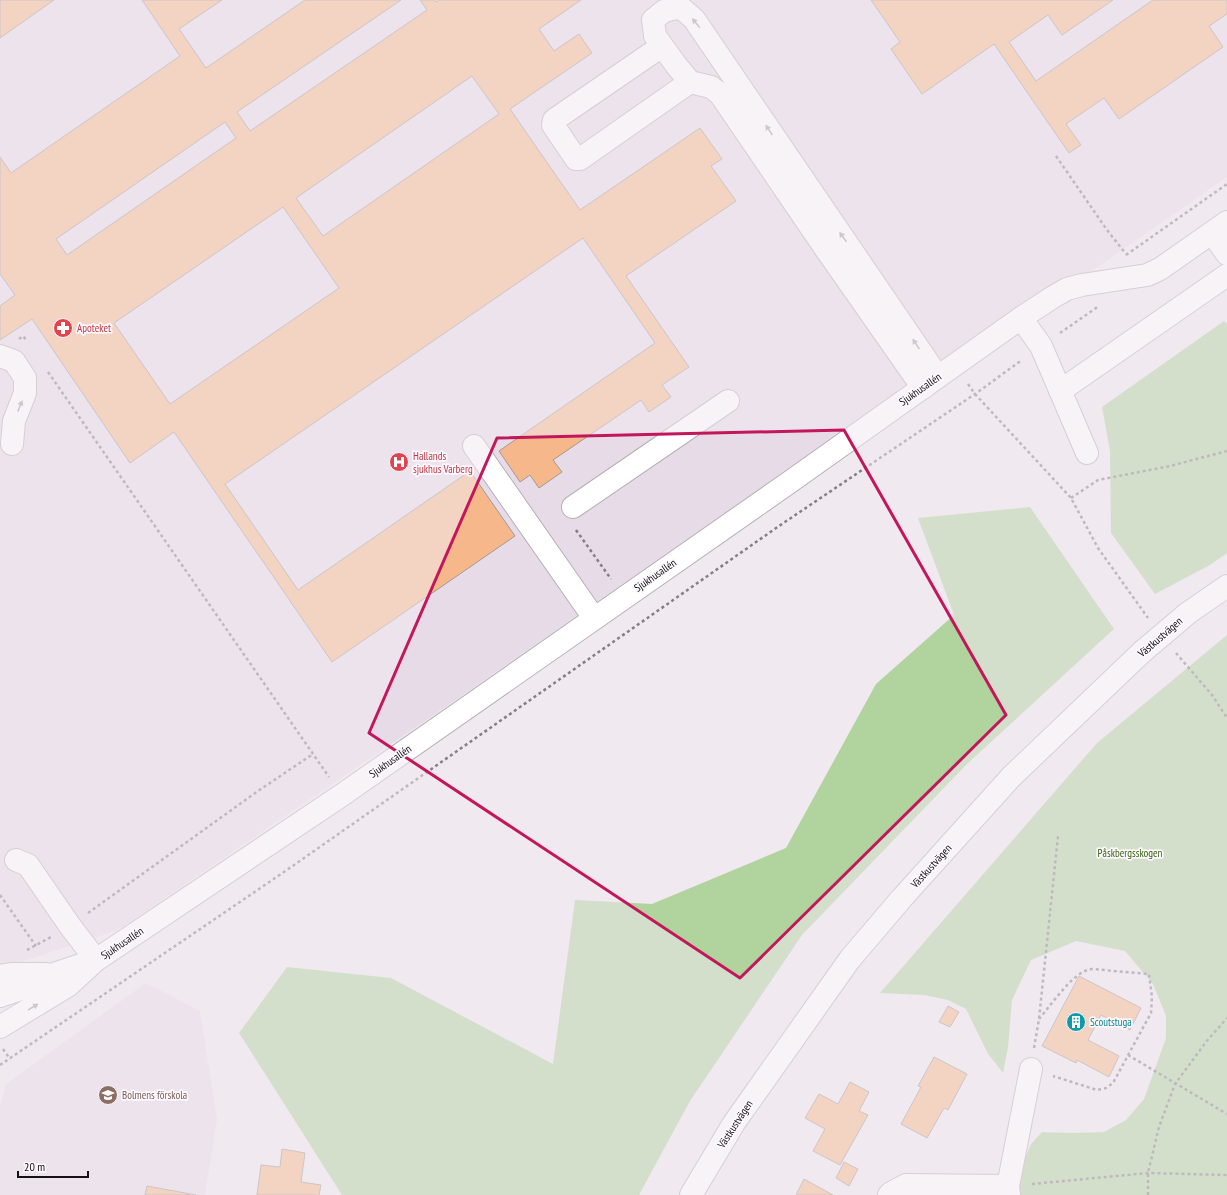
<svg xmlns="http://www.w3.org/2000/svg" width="1227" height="1195" viewBox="0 0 1227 1195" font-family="'PT Sans Narrow',sans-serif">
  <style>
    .built { fill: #e7dbe8 }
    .green { fill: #b1d39e }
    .building { fill: #f6b88b; stroke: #a19994; fill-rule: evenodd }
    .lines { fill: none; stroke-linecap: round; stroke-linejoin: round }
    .minor-casing { stroke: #b5afb6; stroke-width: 24 }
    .path { stroke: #837f83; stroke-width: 2.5; stroke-dasharray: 3 3; stroke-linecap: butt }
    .minor { stroke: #fff; stroke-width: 22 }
    .minor-bridge-casing { stroke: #b5afb6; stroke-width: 24; stroke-linecap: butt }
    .minor-bridge { stroke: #fff; stroke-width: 22 }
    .oneway { fill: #a1a0a1 }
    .marked { fill: none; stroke: #c2185b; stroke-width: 3; stroke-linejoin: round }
    .labels { text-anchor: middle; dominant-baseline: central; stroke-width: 3.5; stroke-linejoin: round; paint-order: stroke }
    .health-label { font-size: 11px; fill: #be3a42; stroke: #fdf7fe; text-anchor: start }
    .street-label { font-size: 11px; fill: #131113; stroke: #fdf7fe }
    .park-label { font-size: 11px; fill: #37650f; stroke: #fdf7fe }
    .culture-label { font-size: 11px; fill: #0d838f; stroke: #fdf7fe; text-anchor: start }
    .education-label { font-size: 11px; fill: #785e54; stroke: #fdf7fe; text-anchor: start }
  </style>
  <rect width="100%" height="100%" fill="#f0e9f0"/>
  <path class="built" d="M 0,0 L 1227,0 L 1227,177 L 1089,273 L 1062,280 L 706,526 L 431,717 L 121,928 L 103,935 L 27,960 L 0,968 Z
    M 146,983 L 200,1011 L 217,1119 L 205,1195 L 0,1195 L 0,1106 L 6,1084 Z"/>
  <path class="green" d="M 1224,321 L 1227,324 L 1227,553 L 1210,565 L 1155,594 L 1111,533 L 1110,451 L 1102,407 Z
    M 1030,507 L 1114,629 L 967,764 L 802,935 L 690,1101 L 639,1195 L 342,1195 L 239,1033 L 287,967 L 391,978 L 553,1064 L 575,900 L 652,904 L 786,848 L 876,684 L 954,615 L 918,518 Z
    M 1227,635 L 1227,1195 L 1020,1195 L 1020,1170 L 1031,1144 L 1042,1132 L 1072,1133 L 1104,1132 L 1126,1120 L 1144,1099 L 1166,1038 L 1166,1016 L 1153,984 L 1125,951 L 1076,941 L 1031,960 L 1012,1000 L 1008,1047 L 1003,1073 L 988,1054 L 966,1009 L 948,1000 L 924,995 L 880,993 L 1097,743 Z"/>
  <path class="building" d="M 0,0 L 54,0 L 0,38 Z
    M 142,0 L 222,0 L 179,29 L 206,68 L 305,0 L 401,0 L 237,112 L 250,131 L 427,10 L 420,0 L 435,0 L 436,2 L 439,0 L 581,0 L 539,29 L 554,51 L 579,34 L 592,53 L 510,109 L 580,210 L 700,128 L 722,159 L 711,166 L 736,201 L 626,276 L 689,367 L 662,385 L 671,397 L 649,412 L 641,400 L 553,460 L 562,472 L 539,488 L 530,475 L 520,482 L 499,451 L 655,343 L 583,238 L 225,484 L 298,590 L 470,471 L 515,536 L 332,662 L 174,432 L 130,463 L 32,319 L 0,340 L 0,306 L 15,295 L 0,274 L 0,157 L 11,173 L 180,56 ZM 472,76 L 499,114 L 323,236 L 296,198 ZM 225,122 L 236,138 L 67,255 L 56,239 ZM 283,207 L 339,288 L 170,404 L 114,323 Z
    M 871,0 L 1113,0 L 1062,35 L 1048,15 L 1009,42 L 1036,81 L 1153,0 L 1227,0 L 1227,14 L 1209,26 L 1223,47 L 1119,119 L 1104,98 L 1066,124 L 1081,145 L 1069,153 L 994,44 L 922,94 L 891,49 L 900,42 Z
    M 1079,976 L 1141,1008 L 1130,1030 L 1101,1015 L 1088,1040 L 1119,1056 L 1109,1077 L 1077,1060 L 1076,1063 L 1042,1046 Z
    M 948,1006 L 959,1012 L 950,1027 L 939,1022 Z
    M 934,1057 L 967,1074 L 948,1110 L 944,1108 L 927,1138 L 901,1124 L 921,1087 L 918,1086 Z
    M 850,1082 L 869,1092 L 859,1111 L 868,1115 L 840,1165 L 813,1151 L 825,1129 L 805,1118 L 819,1094 L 838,1104 Z
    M 282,1149 L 305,1153 L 301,1182 L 321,1185 L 319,1195 L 257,1195 L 261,1165 L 280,1167 Z
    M 844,1162 L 858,1169 L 849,1186 L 836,1178 Z
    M 804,1179 L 833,1195 L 796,1195 Z
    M 147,1186 L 196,1195 L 145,1195 Z"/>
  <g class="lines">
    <g class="minor-casing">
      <path id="minor" d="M 662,46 L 554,120 L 553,125 L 576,159 L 580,159 L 690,82
        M 1212,233 L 1227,254
        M 1021,318 L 1041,346 L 1087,453
        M 0,356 L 14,361 L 25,378 L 25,393 L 14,421 L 12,444
        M 923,388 L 825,248 L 720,94 L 711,87 L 690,82 L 676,65 L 655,36 L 653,20 L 664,11 L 680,7 L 694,19 L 938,377
        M 1060,391 L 1227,275
        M 474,446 L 594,618
        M 573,507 L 728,401
        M 1188,613 L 1227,586
        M 16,860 L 28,865 L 70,926 L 96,960
        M 0,976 L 11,974 L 46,974
        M 0,996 L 18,990 L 54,974 L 90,962
        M 0,1027 L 69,985 L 96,960 L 342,795 L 787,484 L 1021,318 L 1053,297 L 1067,289 L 1082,285 L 1147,275 L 1160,269 L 1227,222
        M 691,1195 L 734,1123 L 850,959 L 902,898 L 1011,777 L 1142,652
        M 889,1195 L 891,1193 L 906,1185 L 1008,1186
        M 1009,1195 L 1008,1186 L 1031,1069"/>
    </g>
    <path class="path" d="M 1056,156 L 1107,230 L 1126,254
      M 1126,255 L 1227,184
      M 1060,333 L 1099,306
      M 19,339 L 23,336 L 27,341
      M 48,372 L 329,777
      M 968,384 L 975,394 L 1071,498 L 1098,548 L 1148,618
      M 1071,498 L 1098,480 L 1170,466 L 1227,451
      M 576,530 L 611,579
      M 1176,653 L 1212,695 L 1227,718
      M 0,895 L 36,946
      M 88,913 L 258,791 L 313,754
      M 27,950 L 51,937
      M 1039,1019 C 1050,1006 1069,979 1083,972 C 1086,970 1089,970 1092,969 L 1149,974 L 1152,997 L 1151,1013 L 1113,1083 L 1106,1088 L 1097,1090 L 1053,1076
      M 1034,1048 L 1039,1019 L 1058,836
      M 3,1049 L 10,1059
      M 1128,1055 L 1227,1114
      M 0,1065 L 284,872 L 779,526 L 975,394 L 1022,360
      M 1032,1184 L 1148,1173 L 1227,1175
      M 1148,1195 L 1148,1173 L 1159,1127 L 1175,1084 L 1206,1042 L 1227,1018"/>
    <use href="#minor" class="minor"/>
    <g class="minor-bridge-casing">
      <path id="minor-bridge" d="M 1142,652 L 1188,613"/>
    </g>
    <use href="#minor-bridge" class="minor-bridge"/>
  </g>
  <defs><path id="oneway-solid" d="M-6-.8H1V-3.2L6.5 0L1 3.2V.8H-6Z"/></defs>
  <g class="oneway">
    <use href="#oneway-solid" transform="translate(696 23) rotate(-129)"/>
    <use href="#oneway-solid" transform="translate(769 130) rotate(-124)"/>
    <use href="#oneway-solid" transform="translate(843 237) rotate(-125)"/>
    <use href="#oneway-solid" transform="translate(916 344) rotate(-124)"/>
    <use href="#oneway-solid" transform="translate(20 406) rotate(-69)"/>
    <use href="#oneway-solid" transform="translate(33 1007) rotate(-31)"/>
  </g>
  <path d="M0 0H1227V1195H0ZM 844,430 L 1006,715 L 740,978 L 369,733 L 497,438 Z" fill="#f0e9f0" fill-opacity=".55" fill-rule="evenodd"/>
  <path class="marked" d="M 844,430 L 1006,715 L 740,978 L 369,733 L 497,438 Z"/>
  <defs>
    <g id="pharmacy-disc" transform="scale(1)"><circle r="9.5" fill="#e0444e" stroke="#fdf7fe"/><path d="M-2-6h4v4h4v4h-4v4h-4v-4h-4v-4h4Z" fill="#fff"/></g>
    <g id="hospital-disc" transform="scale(1)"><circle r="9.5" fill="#e0444e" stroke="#fdf7fe"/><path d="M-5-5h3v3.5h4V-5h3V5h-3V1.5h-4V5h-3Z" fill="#fff"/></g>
    <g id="building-disc" transform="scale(1)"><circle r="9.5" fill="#0f9aa8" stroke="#fdf7fe"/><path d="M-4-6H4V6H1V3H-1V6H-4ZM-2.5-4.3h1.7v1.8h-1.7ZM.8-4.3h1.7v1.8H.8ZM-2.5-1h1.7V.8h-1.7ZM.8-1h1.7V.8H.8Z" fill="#fff"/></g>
    <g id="school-disc" transform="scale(1)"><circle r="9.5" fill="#8d6e63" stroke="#fdf7fe"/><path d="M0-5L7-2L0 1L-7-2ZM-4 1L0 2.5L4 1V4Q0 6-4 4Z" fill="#fff"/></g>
  </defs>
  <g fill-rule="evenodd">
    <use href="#pharmacy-disc" x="63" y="328"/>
    <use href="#hospital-disc" x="399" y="462"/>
    <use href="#building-disc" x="1076" y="1022"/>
    <use href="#school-disc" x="108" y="1095"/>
  </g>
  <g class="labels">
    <g class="health-label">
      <text x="77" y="328">Apoteket</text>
      <text x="413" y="456">Hallands<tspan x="413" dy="13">sjukhus Varberg</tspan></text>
    </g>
    <g class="street-label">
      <text transform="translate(920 389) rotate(-35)">Sjukhusallén</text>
      <text transform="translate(655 575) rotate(-35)">Sjukhusallén</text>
      <text transform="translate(1160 637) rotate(-41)">Västkustvägen</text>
      <text transform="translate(390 761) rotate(-35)">Sjukhusallén</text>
      <text transform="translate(931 866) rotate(-48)">Västkustvägen</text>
      <text transform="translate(122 943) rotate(-34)">Sjukhusallén</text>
      <text transform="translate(735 1124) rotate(-57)">Västkustvägen</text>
    </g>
    <g class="park-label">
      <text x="1130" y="853">Påskbergsskogen</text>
    </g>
    <g class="culture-label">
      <text x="1090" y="1022">Scoutstuga</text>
    </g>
    <g class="education-label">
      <text x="122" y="1095">Bolmens förskola</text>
    </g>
  </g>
  <path d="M18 1171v6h70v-6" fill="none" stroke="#131113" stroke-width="2"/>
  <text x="24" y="1171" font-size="12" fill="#131113" stroke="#fdf7fe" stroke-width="3" paint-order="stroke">20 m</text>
</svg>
